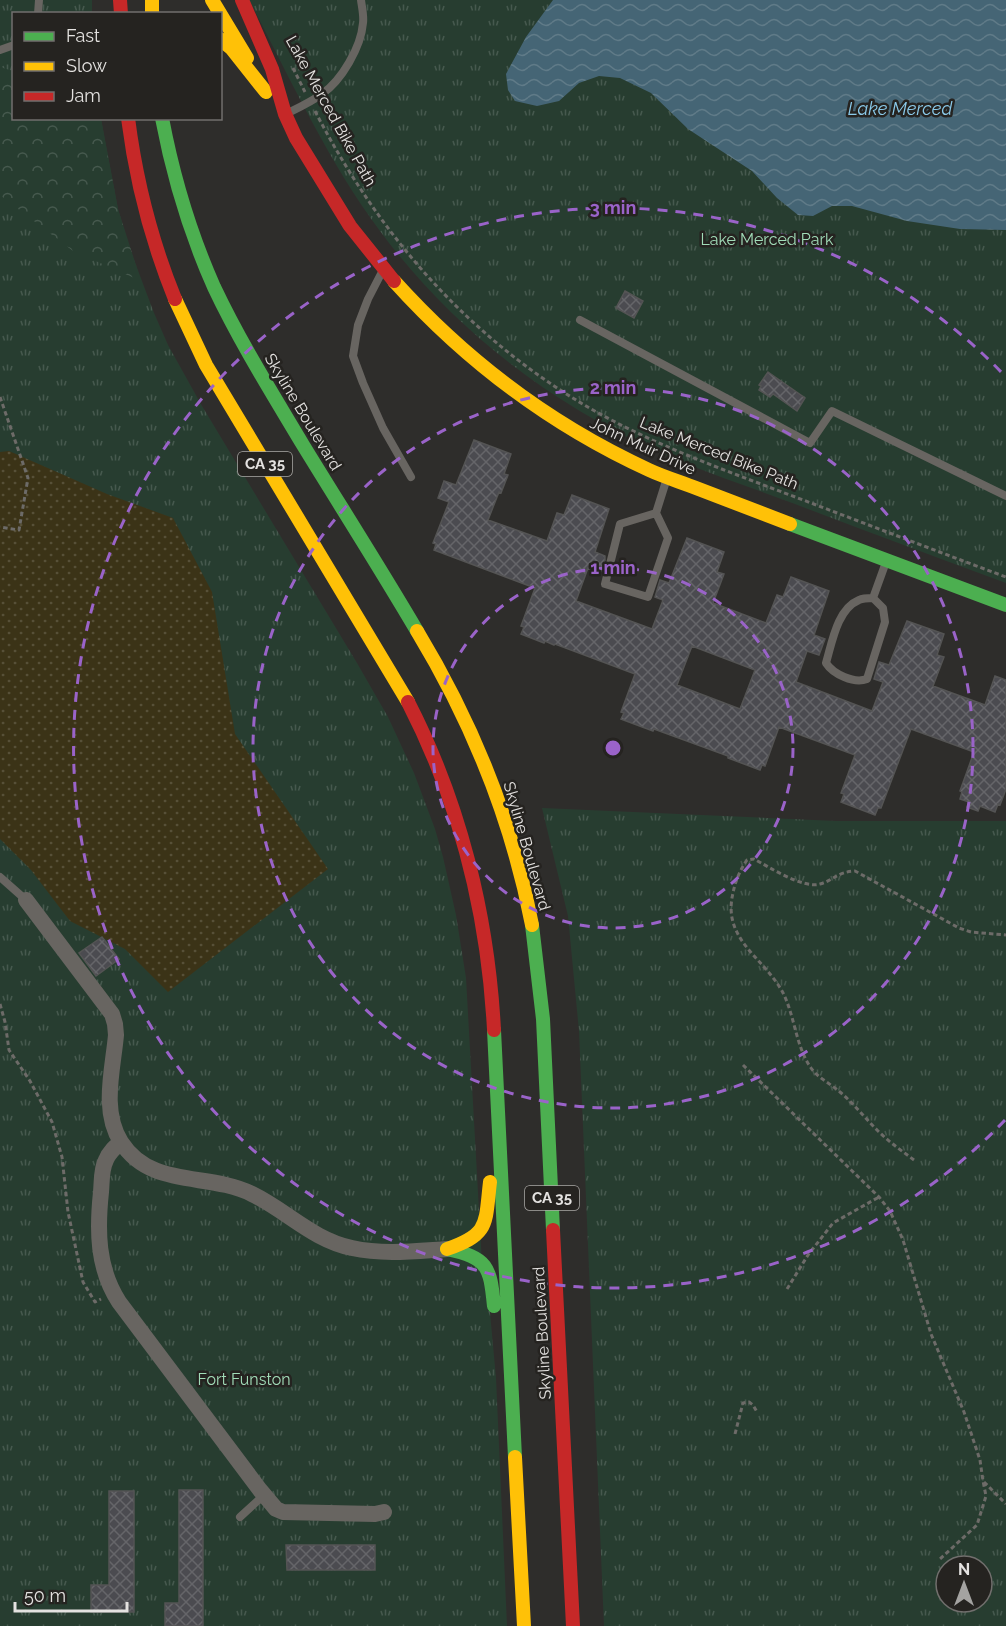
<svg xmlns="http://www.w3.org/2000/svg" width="1006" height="1626" viewBox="0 0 1006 1626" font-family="Raleway,sans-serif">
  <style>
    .grass { fill: url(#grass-tufts); fill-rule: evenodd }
    .forest { fill: url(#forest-crowns) }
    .sand { fill: url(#sand-dots) }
    .water { fill: url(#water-waves) }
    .building { fill: url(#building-cross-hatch); stroke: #545454; stroke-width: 1.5; fill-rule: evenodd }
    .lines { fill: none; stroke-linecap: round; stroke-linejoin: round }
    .path { stroke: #6d6b68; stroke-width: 3; stroke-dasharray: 4.5 3; stroke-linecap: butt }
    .lane { stroke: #686561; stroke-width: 8 }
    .street { stroke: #686561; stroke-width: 16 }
    .fast { stroke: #4caf50; stroke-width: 14 }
    .slow { stroke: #ffc107; stroke-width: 14 }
    .jam { stroke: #c62828; stroke-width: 14 }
    .ring { fill: none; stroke: #9a63c9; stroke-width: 3; stroke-dasharray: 10 8 }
    .labels { text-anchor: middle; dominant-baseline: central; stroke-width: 5; stroke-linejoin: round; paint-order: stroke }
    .shield { fill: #252320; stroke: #aba9a6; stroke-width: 1.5 }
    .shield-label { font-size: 15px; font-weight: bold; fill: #e4e2e0 }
    .street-label { font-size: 16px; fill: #e4e2e0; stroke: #252320 }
    .park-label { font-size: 16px; fill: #a1dcb8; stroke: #252320 }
    .water-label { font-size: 18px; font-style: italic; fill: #8bcbeb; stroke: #252320 }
    .centre { fill: #9a63c9; stroke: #252320; stroke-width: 3 }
    .ring-label { font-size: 18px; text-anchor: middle; font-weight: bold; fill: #9a63c9; stroke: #252320; stroke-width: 5; stroke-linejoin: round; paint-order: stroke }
  </style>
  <defs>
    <pattern id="grass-tufts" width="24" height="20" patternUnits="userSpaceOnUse" patternTransform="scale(1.5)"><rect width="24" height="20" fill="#273d30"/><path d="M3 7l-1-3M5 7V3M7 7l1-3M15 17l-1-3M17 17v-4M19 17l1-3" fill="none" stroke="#46594e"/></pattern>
    <pattern id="forest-crowns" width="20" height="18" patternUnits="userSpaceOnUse" patternTransform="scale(1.5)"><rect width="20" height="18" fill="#273d30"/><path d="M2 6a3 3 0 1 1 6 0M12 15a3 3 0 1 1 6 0" fill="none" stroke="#46594e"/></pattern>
    <pattern id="sand-dots" width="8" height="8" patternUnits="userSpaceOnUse" patternTransform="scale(1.5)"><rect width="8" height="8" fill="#3b3317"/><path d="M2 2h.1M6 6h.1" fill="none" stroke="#575038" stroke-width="1.8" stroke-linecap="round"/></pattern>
    <pattern id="water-waves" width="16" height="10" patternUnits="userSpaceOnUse" patternTransform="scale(1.5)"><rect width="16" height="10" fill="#456575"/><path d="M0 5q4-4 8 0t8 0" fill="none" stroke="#607b88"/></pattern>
    <pattern id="building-cross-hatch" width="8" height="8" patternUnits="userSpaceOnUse" patternTransform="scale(1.5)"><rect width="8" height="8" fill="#4b4b50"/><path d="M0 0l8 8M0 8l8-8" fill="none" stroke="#656569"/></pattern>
  </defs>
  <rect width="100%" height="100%" fill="#2e2d2b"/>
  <path class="grass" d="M 0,0 L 92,0 L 92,13 L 14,14 L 14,118 L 101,119 L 118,209 L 128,244 L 154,313 L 168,345 L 202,406 L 357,663 L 388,717 L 414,773 L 435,829 L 443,857 L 456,915 L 466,978 L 483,1282 L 488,1291 L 496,1378 L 507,1626 L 0,1626 Z
    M 249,0 L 1006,0 L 1006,583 C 936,557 865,531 795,504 C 750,487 703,472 659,452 C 549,403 452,328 380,231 C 327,160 290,78 249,0 Z
    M 542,808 L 836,821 L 1006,821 L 1006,1626 L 604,1626 L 579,1031 L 568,916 ZM 946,1566 L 982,1566 L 982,1602 L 946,1602 Z"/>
  <path class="forest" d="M 0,67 L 13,71 L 14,118 L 101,119 L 118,209 L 141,281 L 73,251 L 0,195 Z"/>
  <path class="sand" d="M 9,451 L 107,494 L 173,518 L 212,592 L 235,734 L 328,869 L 168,992 L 125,949 L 70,921 L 31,870 L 0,839 L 0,452 Z"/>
  <path class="water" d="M 553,0 L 1006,0 L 1006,230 L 960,229 L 907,221 L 852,206 L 832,206 L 813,216 L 798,215 L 777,198 L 752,171 L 688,129 L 651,93 L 620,78 L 599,76 L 579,83 L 559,101 L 537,106 L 515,101 L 508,90 L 506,74 L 526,37 Z"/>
  <path class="building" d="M 625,291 L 643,301 L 634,318 L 616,308 Z
    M 768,372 L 805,398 L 797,411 L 773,394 L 770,397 L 759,390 L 761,386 L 759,385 Z
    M 474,440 L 511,454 L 504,474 L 508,475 L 501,493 L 499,492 L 488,520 L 547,541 L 557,513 L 564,515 L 572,495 L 609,509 L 595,552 L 605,556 L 605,560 L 600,573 L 588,568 L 576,601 L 652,629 L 663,600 L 655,597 L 660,580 L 669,583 L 687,538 L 700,543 L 724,552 L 717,572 L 724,574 L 713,603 L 766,623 L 777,595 L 783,597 L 791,577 L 829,591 L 814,635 L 825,639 L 819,655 L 807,651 L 796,682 L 872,711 L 883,682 L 874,679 L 879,662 L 889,665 L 907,621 L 944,634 L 937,655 L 944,657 L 933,686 L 985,705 L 995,676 L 1006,680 L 1006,789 L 1000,805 L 998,804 L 995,812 L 980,806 L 978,811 L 967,807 L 969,802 L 960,799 L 962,792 L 960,791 L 974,752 L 911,729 L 881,808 L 878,808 L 875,815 L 841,802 L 844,794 L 841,793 L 855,755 L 779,727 L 765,766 L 762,765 L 760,770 L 728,758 L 728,756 L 654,729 L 653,731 L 621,719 L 624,713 L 621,712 L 635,674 L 555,644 L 554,645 L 545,641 L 544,643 L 521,634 L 524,627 L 521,626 L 535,588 L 434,550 L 436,544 L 433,543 L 449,502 L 438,498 L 444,481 L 456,485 ZM 692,646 L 755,670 L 740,709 L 677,685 Z
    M 102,937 L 119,959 L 96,976 L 79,953 Z
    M 179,1490 L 203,1490 L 203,1626 L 165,1626 L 165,1603 L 179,1603 Z
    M 109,1491 L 134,1491 L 134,1612 L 91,1612 L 91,1585 L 109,1585 Z
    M 286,1545 L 375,1545 L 375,1570 L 287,1570 Z"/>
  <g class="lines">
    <path class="path" d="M 293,68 L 305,92
      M 315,111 C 375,227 456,324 568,395 C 634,437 708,464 782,492 C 856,520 931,549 1006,577
      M 0,397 L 28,478 L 19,530 L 0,527
      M 0,1004 L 5,1022 L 9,1050 L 30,1081 L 52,1122 L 62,1157 L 68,1212 L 83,1282 L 95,1302 L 101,1299
      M 743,1065 L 879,1197 L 890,1211 L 903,1240 L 931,1334 L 964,1412 L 980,1460 L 983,1481 L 986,1496 L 977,1525 L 940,1559
      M 914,1160 C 902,1151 889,1142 878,1131 C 865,1118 854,1104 840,1092 C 831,1084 818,1078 811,1068 C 795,1045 795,1015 782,991 C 762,956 722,939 733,893 C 735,882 740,870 747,860 L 754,859 C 769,867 803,889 820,884 C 834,880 837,872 855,871 L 959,928 L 971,932 L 1006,935
      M 787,1289 L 808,1255 L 833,1223 L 879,1197
      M 735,1434 L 743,1403 L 749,1402 L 753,1405 L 757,1412
      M 984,1482 L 1006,1504"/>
    <path class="lane" d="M 38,14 L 39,0
      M 0,50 L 14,45
      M 286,114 C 298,108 311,102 322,94 C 342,80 361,47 363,23 C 364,16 362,8 361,0
      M 383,270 L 368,299 L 358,325 L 353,356 L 363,383 L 383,428 L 411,477
      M 580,320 L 810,443 L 832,411 L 1006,496
      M 656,513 L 668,538 L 648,597 L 605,584 L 620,524 L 656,513 L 667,478
      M 873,598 L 883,608 L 885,622 L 867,679 C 854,684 833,674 826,663 C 832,643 837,609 859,600 C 863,598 868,598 873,598 Z
      M 873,598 L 886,562
      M 0,877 L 26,900
      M 240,1517 L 264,1495"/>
    <path class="street" d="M 26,900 L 112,1014 L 115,1024 L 116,1035 C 113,1069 101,1111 121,1142 C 151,1189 208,1172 252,1194 C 287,1211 313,1240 352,1248 C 383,1255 416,1251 447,1249
      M 121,1142 C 115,1147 109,1152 106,1160 C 101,1169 102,1182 101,1192 C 97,1230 97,1268 119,1302 L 260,1490 L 276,1509 L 283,1512 L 375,1514 L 384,1512"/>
    <path class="fast" d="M 162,118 C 173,176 190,233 214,287 C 240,342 272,393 303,445 C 341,507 380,568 417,631
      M 790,524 L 1006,605
      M 532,925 L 543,1019 L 553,1230
      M 494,1030 L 515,1457
      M 447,1249 C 488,1258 490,1266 494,1306"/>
    <path class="slow" d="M 152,0 L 152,14
      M 212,0 L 247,58
      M 220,39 L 231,48 L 266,92
      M 394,281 C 467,362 551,425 649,470 C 664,477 681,482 696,488 C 728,500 759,512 790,524
      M 175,299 L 206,365 L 408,702
      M 417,631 C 472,722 512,820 532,925
      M 447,1249 C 490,1234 485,1224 490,1182
      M 515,1457 L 524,1626"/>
    <path class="jam" d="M 120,0 L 121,14
      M 242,0 L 272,69 L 285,114 L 296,138 L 350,226 L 394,281
      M 128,118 C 136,181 151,240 175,299
      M 408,702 C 460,803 488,916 494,1030
      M 553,1230 L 573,1626"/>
  </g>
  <g class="ring">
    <circle cx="613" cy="748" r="180"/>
    <circle cx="613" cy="748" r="360"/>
    <path d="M1005 1120A540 540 0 1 1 1005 376"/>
  </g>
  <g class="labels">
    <g class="shield">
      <rect x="238" y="452" width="54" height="24" rx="4.5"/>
      <rect x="525" y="1186" width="54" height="24" rx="4.5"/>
    </g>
    <g class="shield-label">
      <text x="265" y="464">CA 35</text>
      <text x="552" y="1198">CA 35</text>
    </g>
    <g class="street-label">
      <text transform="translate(331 111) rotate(61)">Lake Merced Bike Path</text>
      <text transform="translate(303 412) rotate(59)">Skyline Boulevard</text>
      <text transform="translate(643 446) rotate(25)">John Muir Drive</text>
      <text transform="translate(719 453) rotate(22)">Lake Merced Bike Path</text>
      <text transform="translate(527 846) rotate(74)">Skyline Boulevard</text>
      <text transform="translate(542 1333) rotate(-93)">Skyline Boulevard</text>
    </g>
    <g class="park-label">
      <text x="767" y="239">Lake Merced Park</text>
      <text x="244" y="1379">Fort Funston</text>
    </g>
    <g class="water-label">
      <text x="900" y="108">Lake Merced</text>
    </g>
  </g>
  <circle cx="613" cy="748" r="9" class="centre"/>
  <g class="ring-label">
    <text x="613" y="214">3 min</text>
    <text x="613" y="394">2 min</text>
    <text x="613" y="574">1 min</text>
  </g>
  <rect x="12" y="12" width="210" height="108" fill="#252320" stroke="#716f6d" stroke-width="1.5"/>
  <rect x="24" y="32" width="30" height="9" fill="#4caf50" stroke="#716f6d" stroke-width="1.5"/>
  <text x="66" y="42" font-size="18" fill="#e4e2e0">Fast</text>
  <rect x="24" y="62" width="30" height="9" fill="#ffc107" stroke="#716f6d" stroke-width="1.5"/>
  <text x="66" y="72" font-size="18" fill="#e4e2e0">Slow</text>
  <rect x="24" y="92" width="30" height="9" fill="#c62828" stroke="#716f6d" stroke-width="1.5"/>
  <text x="66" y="102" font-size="18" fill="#e4e2e0">Jam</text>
  <g transform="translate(964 1584)"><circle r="28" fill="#252320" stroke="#716f6d" stroke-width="1.5"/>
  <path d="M0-4.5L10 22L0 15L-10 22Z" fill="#a4a3a1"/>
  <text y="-9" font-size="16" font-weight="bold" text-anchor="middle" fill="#e4e2e0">N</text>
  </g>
  <path d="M15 1602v9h112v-9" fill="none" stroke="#e4e2e0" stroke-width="3"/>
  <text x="24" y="1602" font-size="18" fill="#e4e2e0" stroke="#252320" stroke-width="4.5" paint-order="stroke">50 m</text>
</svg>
